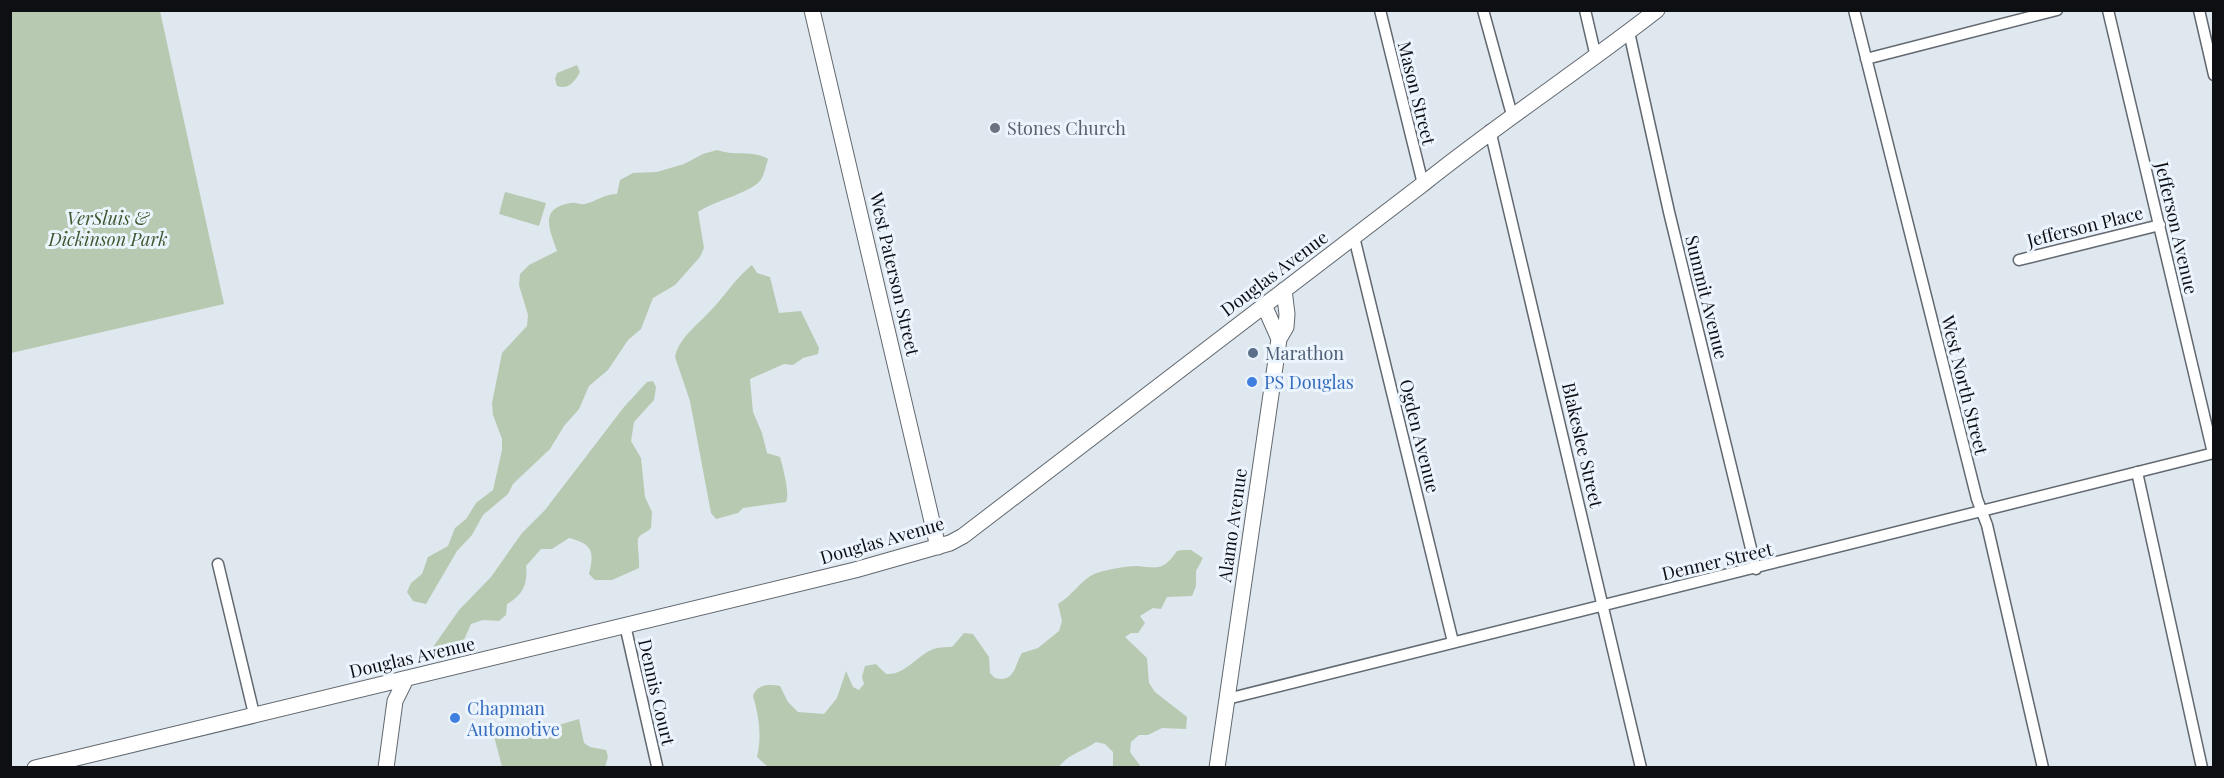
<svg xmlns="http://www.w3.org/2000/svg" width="2224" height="778" viewBox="0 0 2224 778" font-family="'Playfair Display',serif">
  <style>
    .green { fill: #b8c9b1 }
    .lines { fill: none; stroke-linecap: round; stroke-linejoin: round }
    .street-casing { stroke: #61686f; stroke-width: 13 }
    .secondary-casing { stroke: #61686f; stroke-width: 17 }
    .street { stroke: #fff; stroke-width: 10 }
    .secondary { stroke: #fff; stroke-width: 15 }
    .worship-dot { fill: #6b7280; stroke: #ecf4fd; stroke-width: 2 }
    .service-dot { fill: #5c6f8a; stroke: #ecf4fd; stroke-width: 2 }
    .shop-dot { fill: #3f7fe0; stroke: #ecf4fd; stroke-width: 2 }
    .labels { text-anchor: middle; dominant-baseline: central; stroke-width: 6; stroke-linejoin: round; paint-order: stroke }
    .street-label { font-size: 18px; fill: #0d0f12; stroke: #ecf4fd }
    .worship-label { font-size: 18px; fill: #5b616d; stroke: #ecf4fd; text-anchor: start }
    .park-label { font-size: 18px; font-style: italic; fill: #3c582d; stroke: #ecf4fd }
    .service-label { font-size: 18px; fill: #4e5e75; stroke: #ecf4fd; text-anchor: start }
    .shop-label { font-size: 18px; fill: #366cbe; stroke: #ecf4fd; text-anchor: start }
  </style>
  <rect width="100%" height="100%" fill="#dfe7ef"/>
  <path class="green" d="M 10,11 L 160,11 L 224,304 L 11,353 Z
    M 577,65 L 580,72 C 575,81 569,90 557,86 L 555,79 L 557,73 Z
    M 717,150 C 735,157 752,149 768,159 C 766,165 765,172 762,178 C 755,192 713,201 698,212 L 704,248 L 700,257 L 675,285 L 653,298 L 641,329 L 628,340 L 608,370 L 589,386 L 579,409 L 564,426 L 550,449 L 513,484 L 508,494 L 483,515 L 472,535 L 457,551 L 426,604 L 413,601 L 407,592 L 411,583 L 422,574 L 428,557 L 448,546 L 455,528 L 466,519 L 476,503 L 493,490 L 502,450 L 502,439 L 493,415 L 492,403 L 502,353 L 527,326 L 528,315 L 519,285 L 520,274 L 529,265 L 557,251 C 550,230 538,208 571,203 C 576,202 580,205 585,204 C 597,201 604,194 617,194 L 620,180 L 633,173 L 657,172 L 684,164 L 703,154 Z
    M 505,192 L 546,203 L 539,226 L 499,214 Z
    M 752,265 L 757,273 L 770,277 L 779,313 L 801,311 L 819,348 L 818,354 L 803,358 L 793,365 L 784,364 L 750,379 L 753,412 L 762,433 L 767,453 L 780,457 C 783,468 790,493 786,502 L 743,508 L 738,513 L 716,519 L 711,513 L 690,401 L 675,357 C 679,337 700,323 713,308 C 727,293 736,278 752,265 Z
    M 653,381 L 656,387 L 654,400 L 634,422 L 631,441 L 641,458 L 645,497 L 652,512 L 651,528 C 648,532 642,533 639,537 C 636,541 640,560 639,568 L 612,580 L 595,580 L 589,574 C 594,553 594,544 569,538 L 552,549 L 541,549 L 526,566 C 528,584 523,595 507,604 L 506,615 L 499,621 L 483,620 L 471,624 L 463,642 L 446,646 L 433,654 L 431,650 L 459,610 L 491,577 L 522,533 L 545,510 L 624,407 L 647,382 Z
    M 1183,550 L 1191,550 L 1203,558 L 1196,571 L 1196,586 L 1192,596 L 1167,597 L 1161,609 L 1153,608 L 1140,616 L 1145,623 L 1138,633 L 1131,633 L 1125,637 L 1147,658 L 1149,683 L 1155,692 L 1187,717 L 1186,729 L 1162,728 L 1148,735 L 1139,735 L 1131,742 L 1130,752 L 1141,767 L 1113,767 L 1113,752 L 1105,744 L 1096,742 C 1082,752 1069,753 1058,768 L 769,768 L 757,757 C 762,736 759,716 753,696 C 757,684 769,684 780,686 L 788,702 L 798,712 L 824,714 L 837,698 L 846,671 L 853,687 L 859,690 L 864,684 L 862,677 L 865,666 L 876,664 L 886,674 C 906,676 919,652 937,648 C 942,647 948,647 952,647 L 964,633 L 973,634 L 989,657 L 990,673 L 995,678 C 1015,683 1014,666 1022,653 L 1038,648 L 1059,631 L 1062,621 L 1058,604 C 1072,596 1082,579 1094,574 C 1105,570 1125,566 1137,566 C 1158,568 1163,571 1177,551 Z
    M 579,719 L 584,743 L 590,747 L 606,750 L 608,757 L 605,767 L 502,767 L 493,732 L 501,731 L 516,723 L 545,729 Z"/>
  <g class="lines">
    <g class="street-casing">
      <path id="street" d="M 1380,10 L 1423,184
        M 1483,10 L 1512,115
        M 1585,10 L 1596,57
        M 1854,10 L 1977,499 L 1987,525 L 2043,768
        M 2108,10 L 2213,453
        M 2199,10 L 2214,75
        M 1629,32 L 1669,212 L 1756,569
        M 1866,59 L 2057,10
        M 1490,130 L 1641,768
        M 1354,237 L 1453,642
        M 2019,260 L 2160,225
        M 2137,472 L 2202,768
        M 218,564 L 254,714
        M 625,625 L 657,766
        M 1227,699 L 2214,453"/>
    </g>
    <g class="secondary-casing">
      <path id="secondary" d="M 812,10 L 938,547
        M 1264,305 L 1279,339
        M 35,768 L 855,570 L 950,543 L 963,536 L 1423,184 C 1499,123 1580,70 1657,10
        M 386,768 L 395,701 L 406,679
        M 1217,768 L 1279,339 L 1286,327 L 1287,314 L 1284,290"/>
    </g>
    <use href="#street" class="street"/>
    <use href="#secondary" class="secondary"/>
  </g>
  <circle class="worship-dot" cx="995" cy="128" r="6"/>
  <circle class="service-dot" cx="1253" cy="353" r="6"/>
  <g class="shop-dot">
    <circle cx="1252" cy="382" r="6"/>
    <circle cx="455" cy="718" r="6"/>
  </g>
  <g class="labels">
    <g class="street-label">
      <text transform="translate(1417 93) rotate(76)">Mason Street</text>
      <text transform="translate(2085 226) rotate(-14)">Jefferson Place</text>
      <text transform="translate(2177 228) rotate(77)">Jefferson Avenue</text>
      <text transform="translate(1274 273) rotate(-37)">Douglas Avenue</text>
      <text transform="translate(895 274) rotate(77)">West Paterson Street</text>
      <text transform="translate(1707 297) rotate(76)">Summit Avenue</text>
      <text transform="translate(1965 385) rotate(76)">West North Street</text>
      <text transform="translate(1420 436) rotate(76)">Ogden Avenue</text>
      <text transform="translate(1583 445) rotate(77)">Blakeslee Street</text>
      <text transform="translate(1232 525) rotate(-82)">Alamo Avenue</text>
      <text transform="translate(882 540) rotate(-16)">Douglas Avenue</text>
      <text transform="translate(1717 561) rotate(-13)">Denner Street</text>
      <text transform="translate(412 657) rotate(-13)">Douglas Avenue</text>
      <text transform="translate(657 692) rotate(77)">Dennis Court</text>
    </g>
    <g class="worship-label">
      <text x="1007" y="128">Stones Church</text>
    </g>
    <g class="park-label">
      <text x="108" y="218">VerSluis &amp;<tspan x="108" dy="21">Dickinson Park</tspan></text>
    </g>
    <g class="service-label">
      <text x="1265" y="353">Marathon</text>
    </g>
    <g class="shop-label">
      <text x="1264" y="382">PS Douglas</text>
      <text x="467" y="708">Chapman<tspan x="467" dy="21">Automotive</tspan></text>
    </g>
  </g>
  <rect width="2224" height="778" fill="none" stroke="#0d0f12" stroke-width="24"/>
</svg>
